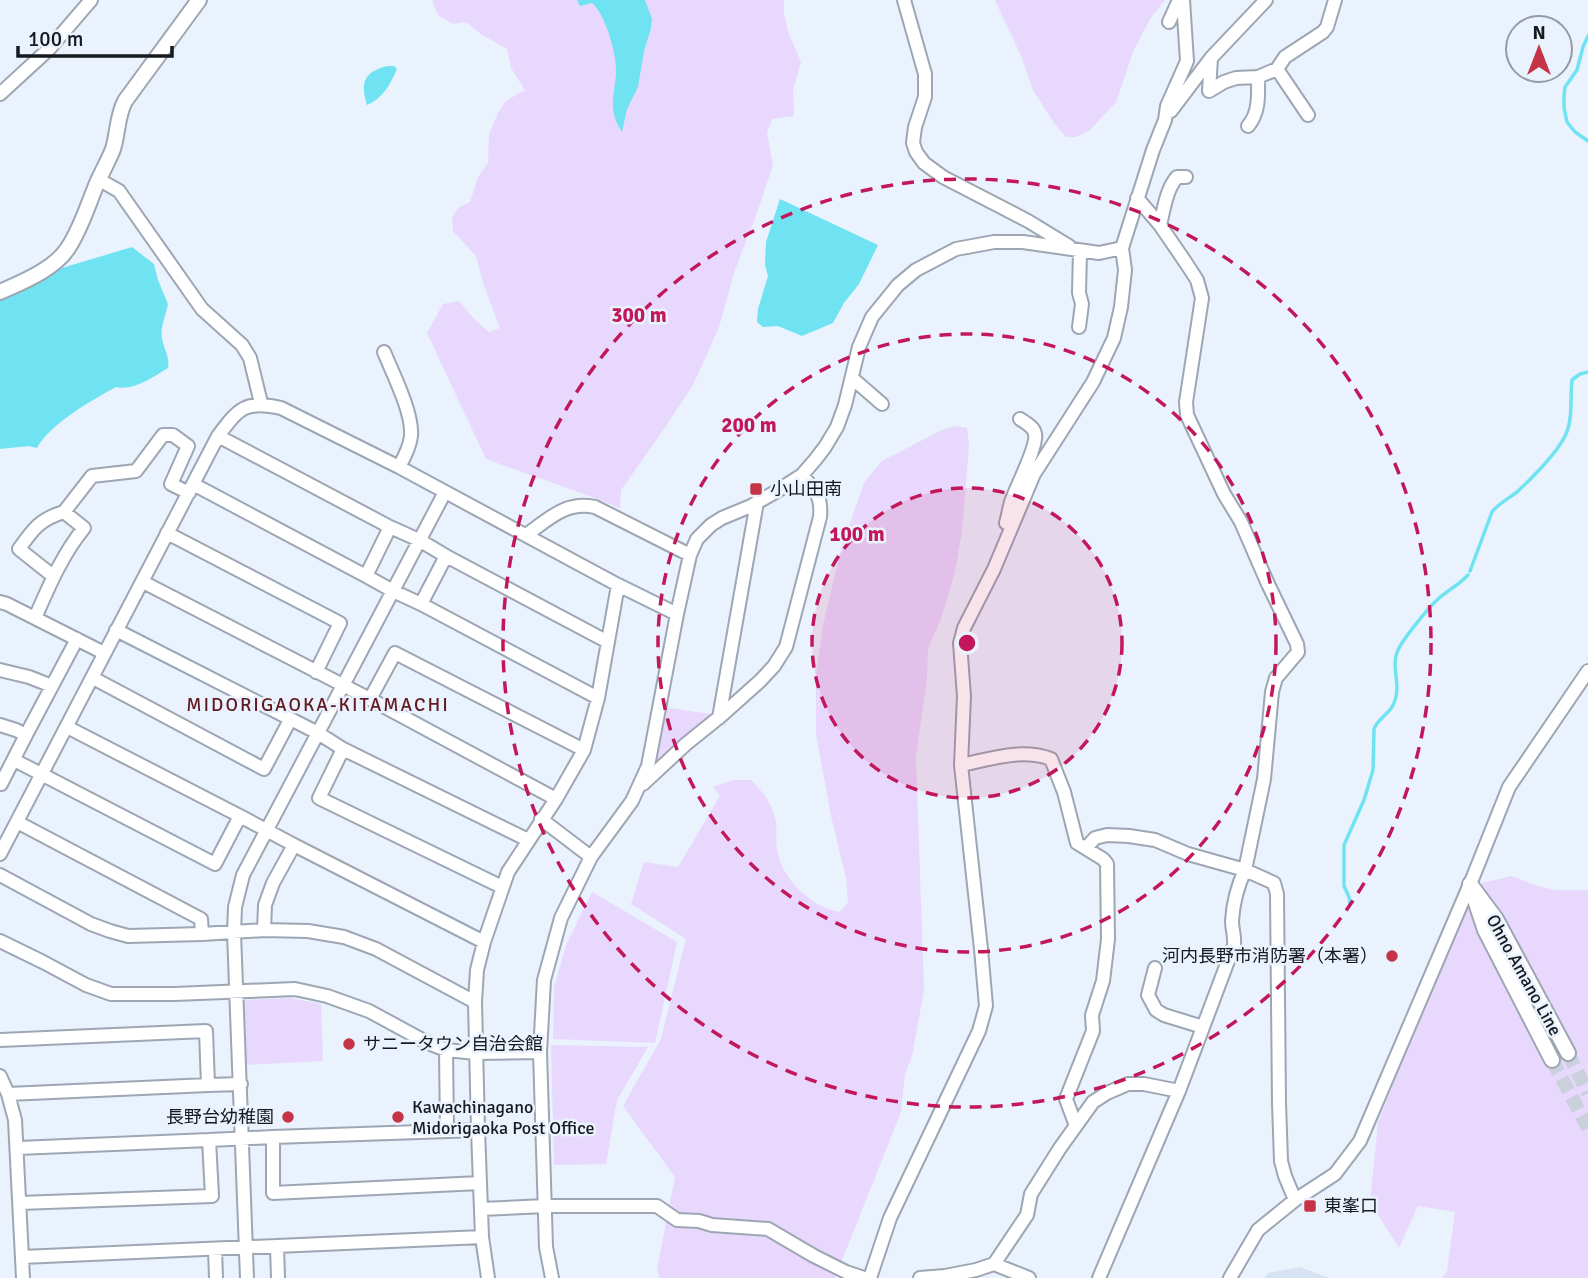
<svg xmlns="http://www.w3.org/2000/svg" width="1588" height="1278" viewBox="0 0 1588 1278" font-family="Signika,'Noto Sans JP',sans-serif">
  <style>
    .built { fill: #d7e3f2 }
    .green { fill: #e8d8fd }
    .water { fill: #70e3f2 }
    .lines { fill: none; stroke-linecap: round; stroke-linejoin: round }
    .stream { stroke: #70e3f2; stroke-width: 3.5 }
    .major-tunnel { stroke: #cad1dc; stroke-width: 14; stroke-dasharray: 14 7; stroke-linecap: butt }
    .minor-casing { stroke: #9da6b3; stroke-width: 16 }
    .major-casing { stroke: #9da6b3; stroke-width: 18 }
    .minor { stroke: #fff; stroke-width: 12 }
    .major { stroke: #fff; stroke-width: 14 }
    .ring { fill: none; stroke: #c2185b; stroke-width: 3.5; stroke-dasharray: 12 9 }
    .poi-dot { fill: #c43346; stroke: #eaf2fd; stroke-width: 2.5 }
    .labels { text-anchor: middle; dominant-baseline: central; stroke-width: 5; stroke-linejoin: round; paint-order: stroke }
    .poi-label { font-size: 18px; fill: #16191e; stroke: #eaf2fd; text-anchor: start }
    .street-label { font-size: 18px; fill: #16191e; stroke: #eaf2fd }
    .neighbourhood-label { font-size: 19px; letter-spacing: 2px; fill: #601a21; stroke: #eaf2fd }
    .centre { fill: #c2185b; stroke: #eaf2fd; stroke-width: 3.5 }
    .ring-label { font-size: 21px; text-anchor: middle; font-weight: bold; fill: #c2185b; stroke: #eaf2fd; stroke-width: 5; stroke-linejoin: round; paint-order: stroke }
  </style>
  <rect width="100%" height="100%" fill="#eaf2fd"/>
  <path class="built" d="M 1300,1267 L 1329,1278 L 1264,1278 L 1268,1273 Z"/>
  <path class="green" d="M 432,0 L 784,0 L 784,13 L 788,32 L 801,62 L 793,90 L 794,116 L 772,119 L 767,133 L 773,165 L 757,213 L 735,270 L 719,327 L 693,385 L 664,429 L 621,490 L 620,508 C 576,490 531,476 486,459 L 427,333 L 443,304 L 459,301 L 476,321 L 489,332 L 500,328 L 484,286 L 476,256 L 453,231 L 452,218 L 458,208 L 470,202 L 478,177 L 488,163 L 489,134 L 498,113 L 506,101 L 525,90 L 511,68 L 507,49 L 481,34 L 466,22 L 453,24 L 438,15 Z
    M 995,0 L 1165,0 L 1150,19 L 1133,52 L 1116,102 L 1090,130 L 1076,137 L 1066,137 L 1054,123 L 1033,90 L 1021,56 Z
    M 956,426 L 967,428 L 969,446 L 962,532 L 955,572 L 941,619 L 928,648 L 927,679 L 916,757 L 924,990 L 912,1056 L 905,1074 L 901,1112 L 835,1278 L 660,1278 L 657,1269 L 675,1177 L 623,1106 L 661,1039 L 686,939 L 631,904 L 644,862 L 678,867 L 720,796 L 713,787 L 733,780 L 751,780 C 763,792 773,805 776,822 C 777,833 775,844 778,855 C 786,883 811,906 839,912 L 848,903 L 846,878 L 831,816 L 816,734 L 816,674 L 823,625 L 841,549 L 864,483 L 882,461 L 942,430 Z
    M 663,707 L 710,714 L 710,721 L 661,765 L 653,764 Z
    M 1512,876 L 1537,886 L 1556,890 L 1588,890 L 1588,1278 L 1442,1278 L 1447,1272 L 1455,1212 L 1418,1206 L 1399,1248 L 1370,1202 L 1378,1122 L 1458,923 L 1478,884 Z
    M 592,892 L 677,942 L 655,1043 L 553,1039 L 554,988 L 566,945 Z
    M 290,998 L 321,1004 L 323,1061 L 243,1065 L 239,1000 Z
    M 551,1045 L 648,1047 L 617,1100 L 606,1164 L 554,1165 Z"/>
  <path class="water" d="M 577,0 L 645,0 L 652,19 L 651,28 L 644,51 L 638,87 L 627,109 L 622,132 C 606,107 616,94 616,69 C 616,52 605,14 592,3 L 580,6 Z
    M 387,66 L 394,66 L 397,69 C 391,84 382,99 367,105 C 360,82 364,72 387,66 Z
    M 780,199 L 878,245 L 859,284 L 844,303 L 833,323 L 802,336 L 778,326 L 763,327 L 757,322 L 758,309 L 768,276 L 765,265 L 766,242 Z
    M 132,247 L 154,264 L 158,280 L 168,304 C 166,316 160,326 162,339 C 164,349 170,357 168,368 C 153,377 134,391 116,387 C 91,401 51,423 37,448 L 29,446 L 0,449 L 0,298 L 20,292 L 62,268 Z"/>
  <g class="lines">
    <path class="stream" d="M 1588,36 L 1583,47 L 1577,70 L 1565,87 L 1564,96 L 1564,108 L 1567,122 L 1575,132 L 1588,141
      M 1470,571 L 1492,512 C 1499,503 1508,499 1517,492 C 1533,477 1557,454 1566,434 C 1573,418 1570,397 1572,380 L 1580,374 L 1588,372
      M 1350,904 L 1349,897 L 1344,886 L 1344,845 L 1364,800 L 1373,770 L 1374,729 C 1378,718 1390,714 1394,703 C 1402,686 1390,667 1398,650 C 1403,639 1429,607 1438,599 C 1448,590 1459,585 1468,575"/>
    <path class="major-tunnel" d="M 1568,1053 L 1588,1093
      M 1552,1060 L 1588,1128"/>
    <g class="minor-casing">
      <path id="minor" d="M 904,0 L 925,74 L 925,97 L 915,127 L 913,143 L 916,152 L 924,163 L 943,177 L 1028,221 L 1069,246
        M 1169,22 L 1179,0
        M 1211,58 L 1209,91 L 1224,82 L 1236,78 L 1258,77 L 1277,69 L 1285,57 L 1323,32 L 1327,27 L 1335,0
        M 1277,69 L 1308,115
        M 0,94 L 49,49 L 91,0
        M 1171,111 L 1211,58 L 1266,0
        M 1248,126 C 1260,112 1258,94 1258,77
        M 98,179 L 119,191 L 202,309 L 242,345 L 250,358 L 261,403
        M 1160,225 C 1164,209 1166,190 1177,177 L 1186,177
        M 1079,327 L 1082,304 L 1079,293 L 1080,251
        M 384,352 C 393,374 413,413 411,436 C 410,447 404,458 399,467
        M 852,378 L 882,404
        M 193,484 L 366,576 L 390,527 L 218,436
        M 1006,523 C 1008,516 1009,509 1011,502 C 1016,487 1038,446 1035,434 C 1034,427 1026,423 1020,419
        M 390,527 L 419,540 L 446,556
        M 167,533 L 340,623 L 316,672
        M 526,535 C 549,519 565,501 595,507 L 690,555
        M 53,576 L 19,549 C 33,529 40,519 64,512
        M 366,576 L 393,591 L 421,604
        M 143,582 L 370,699
        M 0,602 L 7,604 L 104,653
        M 35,618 C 49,586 62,555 84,528 L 64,512 L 92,476 L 136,471 L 163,435 L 173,435 L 188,446 L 171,484 L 189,493
        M 116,630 L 318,733 L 343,749
        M 0,670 L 29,677 L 52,686 L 77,639
        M 93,678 L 264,769 L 290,720
        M 598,698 L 421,604 L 446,556 L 608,642
        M 719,718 L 757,502
        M 0,725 L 16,730 L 26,735 L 1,784 L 0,784
        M 26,735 L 52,686
        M 14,760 L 215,864 L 240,816 L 67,727
        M 961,765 C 991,759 1022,748 1051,759 L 1064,792 L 1077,843 L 1103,859 L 1107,864 L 1108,939 L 1103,981 L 1092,1015 L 1093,1031 L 1066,1099 L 1076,1126
        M 643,784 L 686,744 L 722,715 L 760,681 L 774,666 L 786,647 L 820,517 C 822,495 815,491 802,475
        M 556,799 L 370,699 L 395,653 L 584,750
        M 240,816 L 294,845
        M 541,819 L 591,857
        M 1086,848 L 1095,838 L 1107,835 L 1129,836 L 1155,840 L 1188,854 L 1245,870 L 1274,883 L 1277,894 L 1279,1103 L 1281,1161 L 1285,1176 L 1295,1200
        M 0,854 L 218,436 C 239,408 245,400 281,408 L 399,467 L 618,585 L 677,614
        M 0,875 L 91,924 L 110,931 L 128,936 L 202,934 L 201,919 L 17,822
        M 502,887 L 319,798 L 343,749 L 528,840
        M 202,934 L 264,930
        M 0,941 L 43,962 L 86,985 L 111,994 L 175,994 L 295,989 L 327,996 L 369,1011 L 428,1043 L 446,1050 L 476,1053 L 540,1052
        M 1155,968 L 1148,995 L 1156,1010 L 1164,1015 L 1203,1027
        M 475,1002 L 376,949 L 344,937 L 308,931 L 264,930 L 265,905 L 273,883 L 294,845 L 484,942
        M 0,1040 L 206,1031 L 208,1085 L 8,1094
        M 446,1050 L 447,1131
        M 0,1076 L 8,1094 L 15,1120 L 23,1278
        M 208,1085 L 241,1084
        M 478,1130 L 273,1137 L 273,1193 L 480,1183
        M 209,1140 L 273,1137
        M 18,1148 L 209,1140 L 212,1196 L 20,1203
        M 481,1209 L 545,1206 L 657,1206 L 677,1220 L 699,1221 L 712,1225 L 768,1229 L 814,1256 L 846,1272 L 864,1278
        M 277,1246 L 278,1278
        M 215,1249 L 216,1278
        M 22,1257 L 482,1237
        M 994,1264 L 1029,1278
        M 247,1278 L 234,933 L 235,907 L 243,875 L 445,492
        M 488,1278 L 482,1237 L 478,1130 L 475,1002 L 477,970 L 484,942 L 508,872 L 556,799 L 584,750 L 598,698 L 618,585
        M 552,1278 L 546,1247 L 540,1052 L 544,980 L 561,918 L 591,857 L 632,801 L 648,766 L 677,614 L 690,555 L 697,539 L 711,525 L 722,518 L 751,506 L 777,491 L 802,475 L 815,460 L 825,447 L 837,427 L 845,405 L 859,347 L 872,317 L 898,285 L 916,270 L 956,249 L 994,242 L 1023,242 L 1099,253 L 1122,248
        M 870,1278 L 890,1218 L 979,1031 L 986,1006 L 981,949 L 961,765 L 964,696 L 960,643 L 964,628 L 994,569 L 1034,474 L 1093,382 L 1114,338 L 1121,307 L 1125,270 L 1122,248 L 1153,150 L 1165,120 L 1167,106 L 1187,61 L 1183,0
        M 920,1278 L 945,1276 L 976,1270 L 994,1264 L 1027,1215 L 1031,1194 L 1060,1148 L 1093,1102 L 1107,1093 L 1128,1084 L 1144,1084 L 1179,1091
        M 1099,1278 L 1179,1091 L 1234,945 C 1235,936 1232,929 1232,921 C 1233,904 1238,885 1245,870 L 1264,779 L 1272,692 L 1276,678 L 1298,652 L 1297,644 L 1268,584 L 1241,522 L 1224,494 L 1187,415 L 1186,402 L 1202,298 L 1197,280 L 1186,263 L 1160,225 L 1137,198
        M 1230,1278 L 1258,1230 L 1295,1200 L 1335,1174 L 1360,1141 L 1473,877 L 1509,787 L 1588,671"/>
    </g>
    <g class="major-casing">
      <path id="major" d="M 0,292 C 22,282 55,269 68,248 C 80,230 87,208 95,188 C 100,175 108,162 113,149 C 118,133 117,116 125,101 L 199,0
        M 1470,884 L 1496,919 L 1568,1053
        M 1474,897 L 1485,930 L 1552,1060"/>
    </g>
    <use href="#minor" class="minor"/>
    <use href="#major" class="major"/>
  </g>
  <circle cx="967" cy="643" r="155" fill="#c2185b" fill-opacity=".12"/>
  <g class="ring">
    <circle cx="967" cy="643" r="155"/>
    <circle cx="967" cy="643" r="309"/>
    <circle cx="967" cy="643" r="464"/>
  </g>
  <g class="poi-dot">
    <rect x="749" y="482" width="14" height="14" rx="3.5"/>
    <circle cx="1392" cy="956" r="7"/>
    <circle cx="349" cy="1044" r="7"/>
    <circle cx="288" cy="1117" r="7"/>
    <circle cx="398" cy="1117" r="7"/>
    <rect x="1303" y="1199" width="14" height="14" rx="3.5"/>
  </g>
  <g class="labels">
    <g class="poi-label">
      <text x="770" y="489">小山田南</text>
      <text x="1378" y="956" text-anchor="end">河内長野市消防署（本署）</text>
      <text x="363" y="1044">サニータウン自治会館</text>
      <text x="412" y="1107">Kawachinagano<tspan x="412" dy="21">Midorigaoka Post Office</tspan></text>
      <text x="274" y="1117" text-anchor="end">長野台幼稚園</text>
      <text x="1324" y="1206">東峯口</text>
    </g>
    <g class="street-label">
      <text transform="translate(1524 975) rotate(61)">Ohno Amano Line</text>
    </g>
    <g class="neighbourhood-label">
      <text x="318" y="705">MIDORIGAOKA-KITAMACHI</text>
    </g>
  </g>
  <circle cx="967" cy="643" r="10" class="centre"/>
  <g class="ring-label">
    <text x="639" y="322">300 m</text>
    <text x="749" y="432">200 m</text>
    <text x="857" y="541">100 m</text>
  </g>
  <g transform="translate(1539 49)"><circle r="33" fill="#eaf2fd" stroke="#959ba4" stroke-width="2"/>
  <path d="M0-5L12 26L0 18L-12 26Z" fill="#c43346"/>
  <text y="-10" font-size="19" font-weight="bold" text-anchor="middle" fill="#16191e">N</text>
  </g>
  <path d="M18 46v10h154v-10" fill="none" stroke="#16191e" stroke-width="3.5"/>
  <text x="28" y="46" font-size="21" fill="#16191e" stroke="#eaf2fd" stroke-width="5" paint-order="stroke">100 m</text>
</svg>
